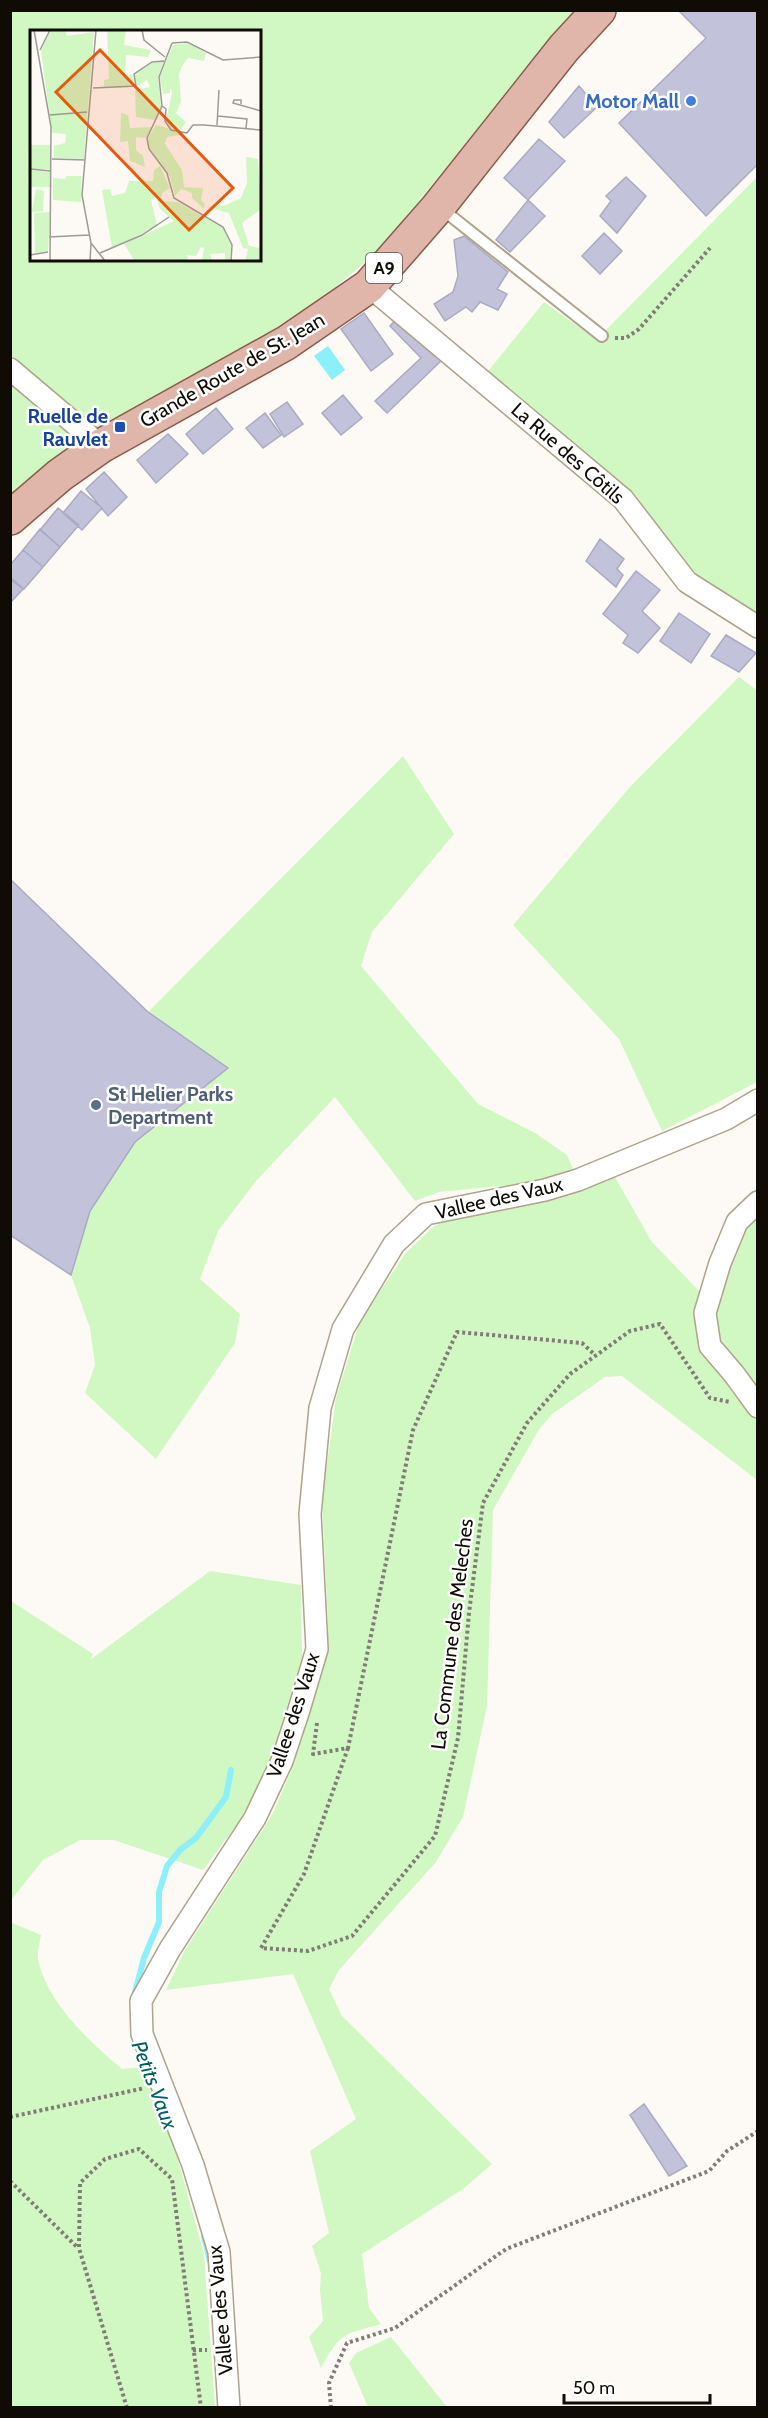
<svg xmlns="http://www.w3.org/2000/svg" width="768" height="2418" viewBox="0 0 768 2418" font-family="Cabin,sans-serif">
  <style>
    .green { fill: #d1f7c2; fill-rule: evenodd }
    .water { fill: #8bf0f9 }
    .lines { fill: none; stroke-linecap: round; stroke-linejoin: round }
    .stream { stroke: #8bf0f9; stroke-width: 6 }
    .building { fill: #c2c2db; stroke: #aaaac3; stroke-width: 1.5 }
    .service-casing { stroke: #b0a28b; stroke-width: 14 }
    .minor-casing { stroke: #b0a28b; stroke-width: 24 }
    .primary-casing { stroke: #8b5b4c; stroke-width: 36 }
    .path { stroke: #807d77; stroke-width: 4; stroke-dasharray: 3 3; stroke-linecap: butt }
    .service { stroke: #fff; stroke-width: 10 }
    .minor { stroke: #fff; stroke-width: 21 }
    .primary { stroke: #e1b6aa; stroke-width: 33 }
    .shop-dot { fill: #3f7fe0; stroke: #fff; stroke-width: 2 }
    .transit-dot { fill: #1a4fb4; stroke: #fff; stroke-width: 2 }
    .service-dot { fill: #5c6f8a; stroke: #fff; stroke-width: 2 }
    .labels { text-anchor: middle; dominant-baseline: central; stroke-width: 5; stroke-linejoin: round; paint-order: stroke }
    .shield { fill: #fff; stroke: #585550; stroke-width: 1.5 }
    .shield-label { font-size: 18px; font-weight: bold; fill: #100c05 }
    .shop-label { font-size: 20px; font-weight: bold; fill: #366cbe; stroke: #fff; text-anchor: end }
    .street-label { font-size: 20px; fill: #100c05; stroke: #fff }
    .transit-label { font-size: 20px; font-weight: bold; fill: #164399; stroke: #fff; text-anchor: end }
    .service-label { font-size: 20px; font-weight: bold; fill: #4e5e75; stroke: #fff; text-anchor: start }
    .water-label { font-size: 21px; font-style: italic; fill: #005f65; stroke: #fff }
    .inset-road { fill: none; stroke: #9e9b96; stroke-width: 1.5 }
    .view { fill: #e8590c; fill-opacity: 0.15; stroke: #e8590c; stroke-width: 3 }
    .inset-edge { fill: none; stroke: #100c05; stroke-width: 3 }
  </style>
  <rect width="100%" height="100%" fill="#fdfaf6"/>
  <path class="green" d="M 11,11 L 578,11 L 561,27 L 377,252 L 293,323 L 11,504 ZM 32,32 L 260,32 L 260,260 L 32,260 Z
    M 757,177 L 757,613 L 681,565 L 623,483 L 485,375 L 544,302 L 598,341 L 604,332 Z
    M 739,677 L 758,691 L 757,1082 L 662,1131 L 619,1039 L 513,925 L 629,788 Z
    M 403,756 L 454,834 L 372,932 L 361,966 L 478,1104 L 535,1133 L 567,1155 L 573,1169 L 541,1182 L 439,1192 L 415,1201 L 335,1097 L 256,1181 L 218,1231 L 200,1279 L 240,1314 L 235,1343 L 156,1459 L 85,1393 L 95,1365 L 90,1328 L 71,1275 L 90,1211 L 135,1142 L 228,1069 L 148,1012 Z
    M 613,1174 L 652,1242 L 701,1293 L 693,1311 L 701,1352 L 724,1374 L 757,1422 L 757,1480 L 622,1376 L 605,1377 L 552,1414 L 538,1431 L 493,1510 L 487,1706 L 463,1817 L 436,1862 L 339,1970 L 329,1989 L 342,2016 L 492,2164 L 463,2189 L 362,2254 L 369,2308 L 381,2324 C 343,2335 341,2332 321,2368 L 309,2337 L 323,2321 L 320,2290 L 321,2273 L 312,2246 L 329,2233 L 310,2151 L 356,2119 L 293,1974 L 166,1990 L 185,1950 L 272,1815 L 292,1769 L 321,1670 L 328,1622 L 322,1501 L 336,1398 L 360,1321 L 405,1254 L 434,1226 L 457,1217 L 546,1201 L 588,1188 Z
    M 757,1210 L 757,1393 L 716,1343 L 712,1316 L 743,1226 Z
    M 210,1571 L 301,1585 L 302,1657 L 273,1754 L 243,1816 L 203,1870 L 114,1840 L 80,1840 L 43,1860 L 11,1900 L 11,1601 L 93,1654 L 90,1660 Z
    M 10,1922 L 41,1935 C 40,1942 37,1951 38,1958 C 45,2001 91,2043 122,2069 L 142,2067 L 170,2131 L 204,2254 L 215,2407 L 11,2407 Z
    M 391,2337 L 447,2407 L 368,2407 L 349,2363 L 356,2353 Z"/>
  <path class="water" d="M 328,346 L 345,370 L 332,380 L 314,356 Z"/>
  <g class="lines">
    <path class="stream" d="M 134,1996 L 144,1958 L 159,1922 L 159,1892 L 167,1866 L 181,1849 L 196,1838 L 226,1797 L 231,1770
      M 204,2236 L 210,2261"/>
  </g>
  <path class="building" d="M 678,10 L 758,10 L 758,164 L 706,216 L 619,123 L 706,38 Z
    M 579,86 L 597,107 L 564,138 L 549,122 Z
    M 539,139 L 565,161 L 528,200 L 504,178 Z
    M 626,177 L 646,196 L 617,233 L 600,216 L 611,201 L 606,196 Z
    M 528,200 L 545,216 L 510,252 L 496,240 Z
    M 604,233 L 622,251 L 600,274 L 582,256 Z
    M 464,236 L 508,272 L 497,289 L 507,294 L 498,310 L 480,302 L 472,312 L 466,307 L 445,321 L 434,304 L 453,292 L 458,276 L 454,240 Z
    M 364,313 L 393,354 L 371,371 L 341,329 Z
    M 398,317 L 446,356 L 387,413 L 375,401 L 421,358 L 390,326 Z
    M 343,395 L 362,418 L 341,435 L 322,413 Z
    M 287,402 L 303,424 L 284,437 L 270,414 Z
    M 216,408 L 233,429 L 203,454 L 186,434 Z
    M 265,413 L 281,435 L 263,448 L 246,428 Z
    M 168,434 L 188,454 L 156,483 L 137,460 Z
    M 104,472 L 127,497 L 108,516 L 86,489 Z
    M 81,491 L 102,508 L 82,530 L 63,513 Z
    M 58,508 L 79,525 L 60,547 L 40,530 Z
    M 40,529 L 60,547 L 43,567 L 23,550 Z
    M 600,539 L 624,559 L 617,569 L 623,575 L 616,587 L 586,561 Z
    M 23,550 L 43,567 L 24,589 L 10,577 L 10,565 Z
    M 636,571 L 660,590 L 642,611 L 660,628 L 638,653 L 623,643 L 628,635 L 603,614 Z
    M 10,579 L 23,589 L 10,603 Z
    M 679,613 L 710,634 L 691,663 L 660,641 Z
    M 726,635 L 756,653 L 739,672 L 711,656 Z
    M 10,879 L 148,1012 L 228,1068 L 135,1142 L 90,1211 L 71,1275 L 10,1235 Z
    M 644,2104 L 687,2166 L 669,2176 L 630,2115 Z"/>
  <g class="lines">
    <g class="service-casing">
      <path id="service" d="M 442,209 L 602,336"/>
    </g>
    <g class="minor-casing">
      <path id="minor" d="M 369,286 L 623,499 L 687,582 L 758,627
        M 10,369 L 101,446
        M 758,1202 L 737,1222 L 720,1263 L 705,1313 L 710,1346 L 734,1374 L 758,1407
        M 229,2408 L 219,2252 L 193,2165 L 142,2034 L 141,2001 L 170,1949 L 255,1818 L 282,1761 L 298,1713 L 317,1649 L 310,1514 L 320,1408 L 343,1329 L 394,1244 L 426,1214 L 545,1190 L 578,1180 L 726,1119 L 758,1100"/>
    </g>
    <g class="primary-casing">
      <path id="primary" d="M 10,518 L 60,475 L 101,446 L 286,343 L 369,286 L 438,207 L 564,48 L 599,10"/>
    </g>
    <path class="path" d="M 615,338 L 626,338 L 639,329 L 710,248
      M 317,1723 L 313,1754 L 348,1748 L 413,1430 L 457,1332 L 582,1343 L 594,1354
      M 348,1748 L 304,1874 L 261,1948 L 308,1951 L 352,1936 L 435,1836 L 458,1738 L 469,1613 L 483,1503 L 527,1423 L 570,1374 L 630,1331 L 660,1324 L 710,1398 L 730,1402
      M 10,2117 L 145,2088
      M 10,2181 L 78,2248
      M 193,2350 L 207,2350
      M 127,2408 L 79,2248 L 80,2183 L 105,2159 L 139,2149 L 172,2179 L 201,2408
      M 331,2408 L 329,2383 L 347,2343 L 395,2328 L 506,2249 L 709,2171 L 727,2151 L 758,2131"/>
    <use href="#service" class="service"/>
    <use href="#minor" class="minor"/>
    <use href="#primary" class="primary"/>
  </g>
  <circle class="shop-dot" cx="691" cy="101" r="6"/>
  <rect class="transit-dot" x="114" y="421" width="12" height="12" rx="3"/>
  <circle class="service-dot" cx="96" cy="1105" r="6"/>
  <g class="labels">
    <rect class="shield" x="366" y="253" width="36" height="30" rx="4.5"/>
    <g class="shield-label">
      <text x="384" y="268">A9</text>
    </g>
    <g class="shop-label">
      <text x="679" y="101">Motor Mall</text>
    </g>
    <g class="street-label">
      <text transform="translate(232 370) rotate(-30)">Grande Route de St. Jean</text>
      <text transform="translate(568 453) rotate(41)">La Rue des Côtils</text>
      <text transform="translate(499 1198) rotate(-13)">Vallee des Vaux</text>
      <text transform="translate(452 1634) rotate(-83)">La Commune des Meleches</text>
      <text transform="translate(293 1715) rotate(-72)">Vallee des Vaux</text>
      <text transform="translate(220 2310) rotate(-95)">Vallee des Vaux</text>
    </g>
    <g class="transit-label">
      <text x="108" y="416">Ruelle de<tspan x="108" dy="23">Rauvlet</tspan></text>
    </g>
    <g class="service-label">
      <text x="108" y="1094">St Helier Parks<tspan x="108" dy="23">Department</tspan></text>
    </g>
    <g class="water-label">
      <text transform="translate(155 2085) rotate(69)">Petits Vaux</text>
    </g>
  </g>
  <g transform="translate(30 30)">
    <rect width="231" height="231" fill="#fdfaf6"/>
    <path d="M 21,0 L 35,0 L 37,6 L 64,2 L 54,129 L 24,128 L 24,116 L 35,113 L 36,104 L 22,103 L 11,21 ZM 77,0 L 96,0 L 94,15 L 121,20 L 118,27 L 96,25 L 95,46 L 102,44 L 105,55 L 74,57 L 74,50 L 79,49 ZM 157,13 L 176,23 L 174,31 L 158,28 L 152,36 L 149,44 L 151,72 L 146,83 L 156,92 L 150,101 L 141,99 L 136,91 L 142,63 L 140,58 L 140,63 L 133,64 L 130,47 L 143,15 ZM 134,31 L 128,47 L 131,76 L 126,90 L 106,87 L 105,60 L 120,57 L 117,50 L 107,56 L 104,44 L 122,33 ZM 91,83 L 98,85 L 100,98 L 122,97 L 116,108 L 106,107 L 106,120 L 113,126 L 115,137 L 100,131 L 98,111 L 90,112 ZM 126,95 L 157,104 L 137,107 L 135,114 L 152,140 L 154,157 L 173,158 L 171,170 L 175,174 L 174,179 L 162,168 L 162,163 L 151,159 L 145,166 L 140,147 L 119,118 L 118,108 ZM 0,115 L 20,115 L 20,139 L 0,139 ZM 216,127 L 228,129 L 231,179 L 212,193 L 219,216 L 230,218 L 230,231 L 215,231 L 218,219 L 213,218 L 199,183 L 176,177 L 196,175 L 211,168 L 217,153 ZM 130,136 L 140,158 L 132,163 L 131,171 L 148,172 L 193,198 L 201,215 L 200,231 L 195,231 L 195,223 L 180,224 L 182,231 L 172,231 L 174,218 L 171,217 L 166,226 L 157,225 L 158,231 L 105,231 L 94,214 L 144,191 L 130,179 L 126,167 L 121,169 L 127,196 L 82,218 L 72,160 L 80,159 L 82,166 L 95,163 L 99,151 L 123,151 L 124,140 ZM 0,140 L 20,142 L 22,157 L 0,157 ZM 36,146 L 51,146 L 51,172 L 23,170 L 23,148 L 35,149 ZM 6,159 L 14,161 L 13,181 L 2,182 ZM 20,182 L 18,221 L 5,223 L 4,183 Z" fill="#d1f7c2"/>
    <path class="inset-road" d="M 4,0 L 21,97 L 20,231M 112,0 L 114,10 L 135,27M 142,13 L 129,47 L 132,76 L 117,108 L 119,119 L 137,143 L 144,168 L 193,197 L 202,215 L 201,231M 142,13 L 157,12 L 193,30 L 231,27M 10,20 L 20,0M 63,58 L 106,56 L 104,44 L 122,32 L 134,31M 211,74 L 211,70 L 204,70 L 203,73 L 231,81M 132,76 L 136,79 L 135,91 L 141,100 L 157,103 L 163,95 L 174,95 L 231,100M 20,85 L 57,82M 188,86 L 217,89 L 216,98M 187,95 L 189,60M 22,129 L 55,130M 0,139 L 21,141M 19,207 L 59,205M 61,213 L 75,231M 70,223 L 112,205 L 139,187M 0,225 L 18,222M 60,231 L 61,213 L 52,165 L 66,0"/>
    <path class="view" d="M 70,20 L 203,158 L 159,200 L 26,62 Z"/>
    <rect width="231" height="231" class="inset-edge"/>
  </g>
  <rect width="768" height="2418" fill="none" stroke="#100c05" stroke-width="24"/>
  <path d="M564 2394v9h146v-9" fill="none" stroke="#100c05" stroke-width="3"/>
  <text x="573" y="2394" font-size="18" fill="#100c05" stroke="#ffffff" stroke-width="4.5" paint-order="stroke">50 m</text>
</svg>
